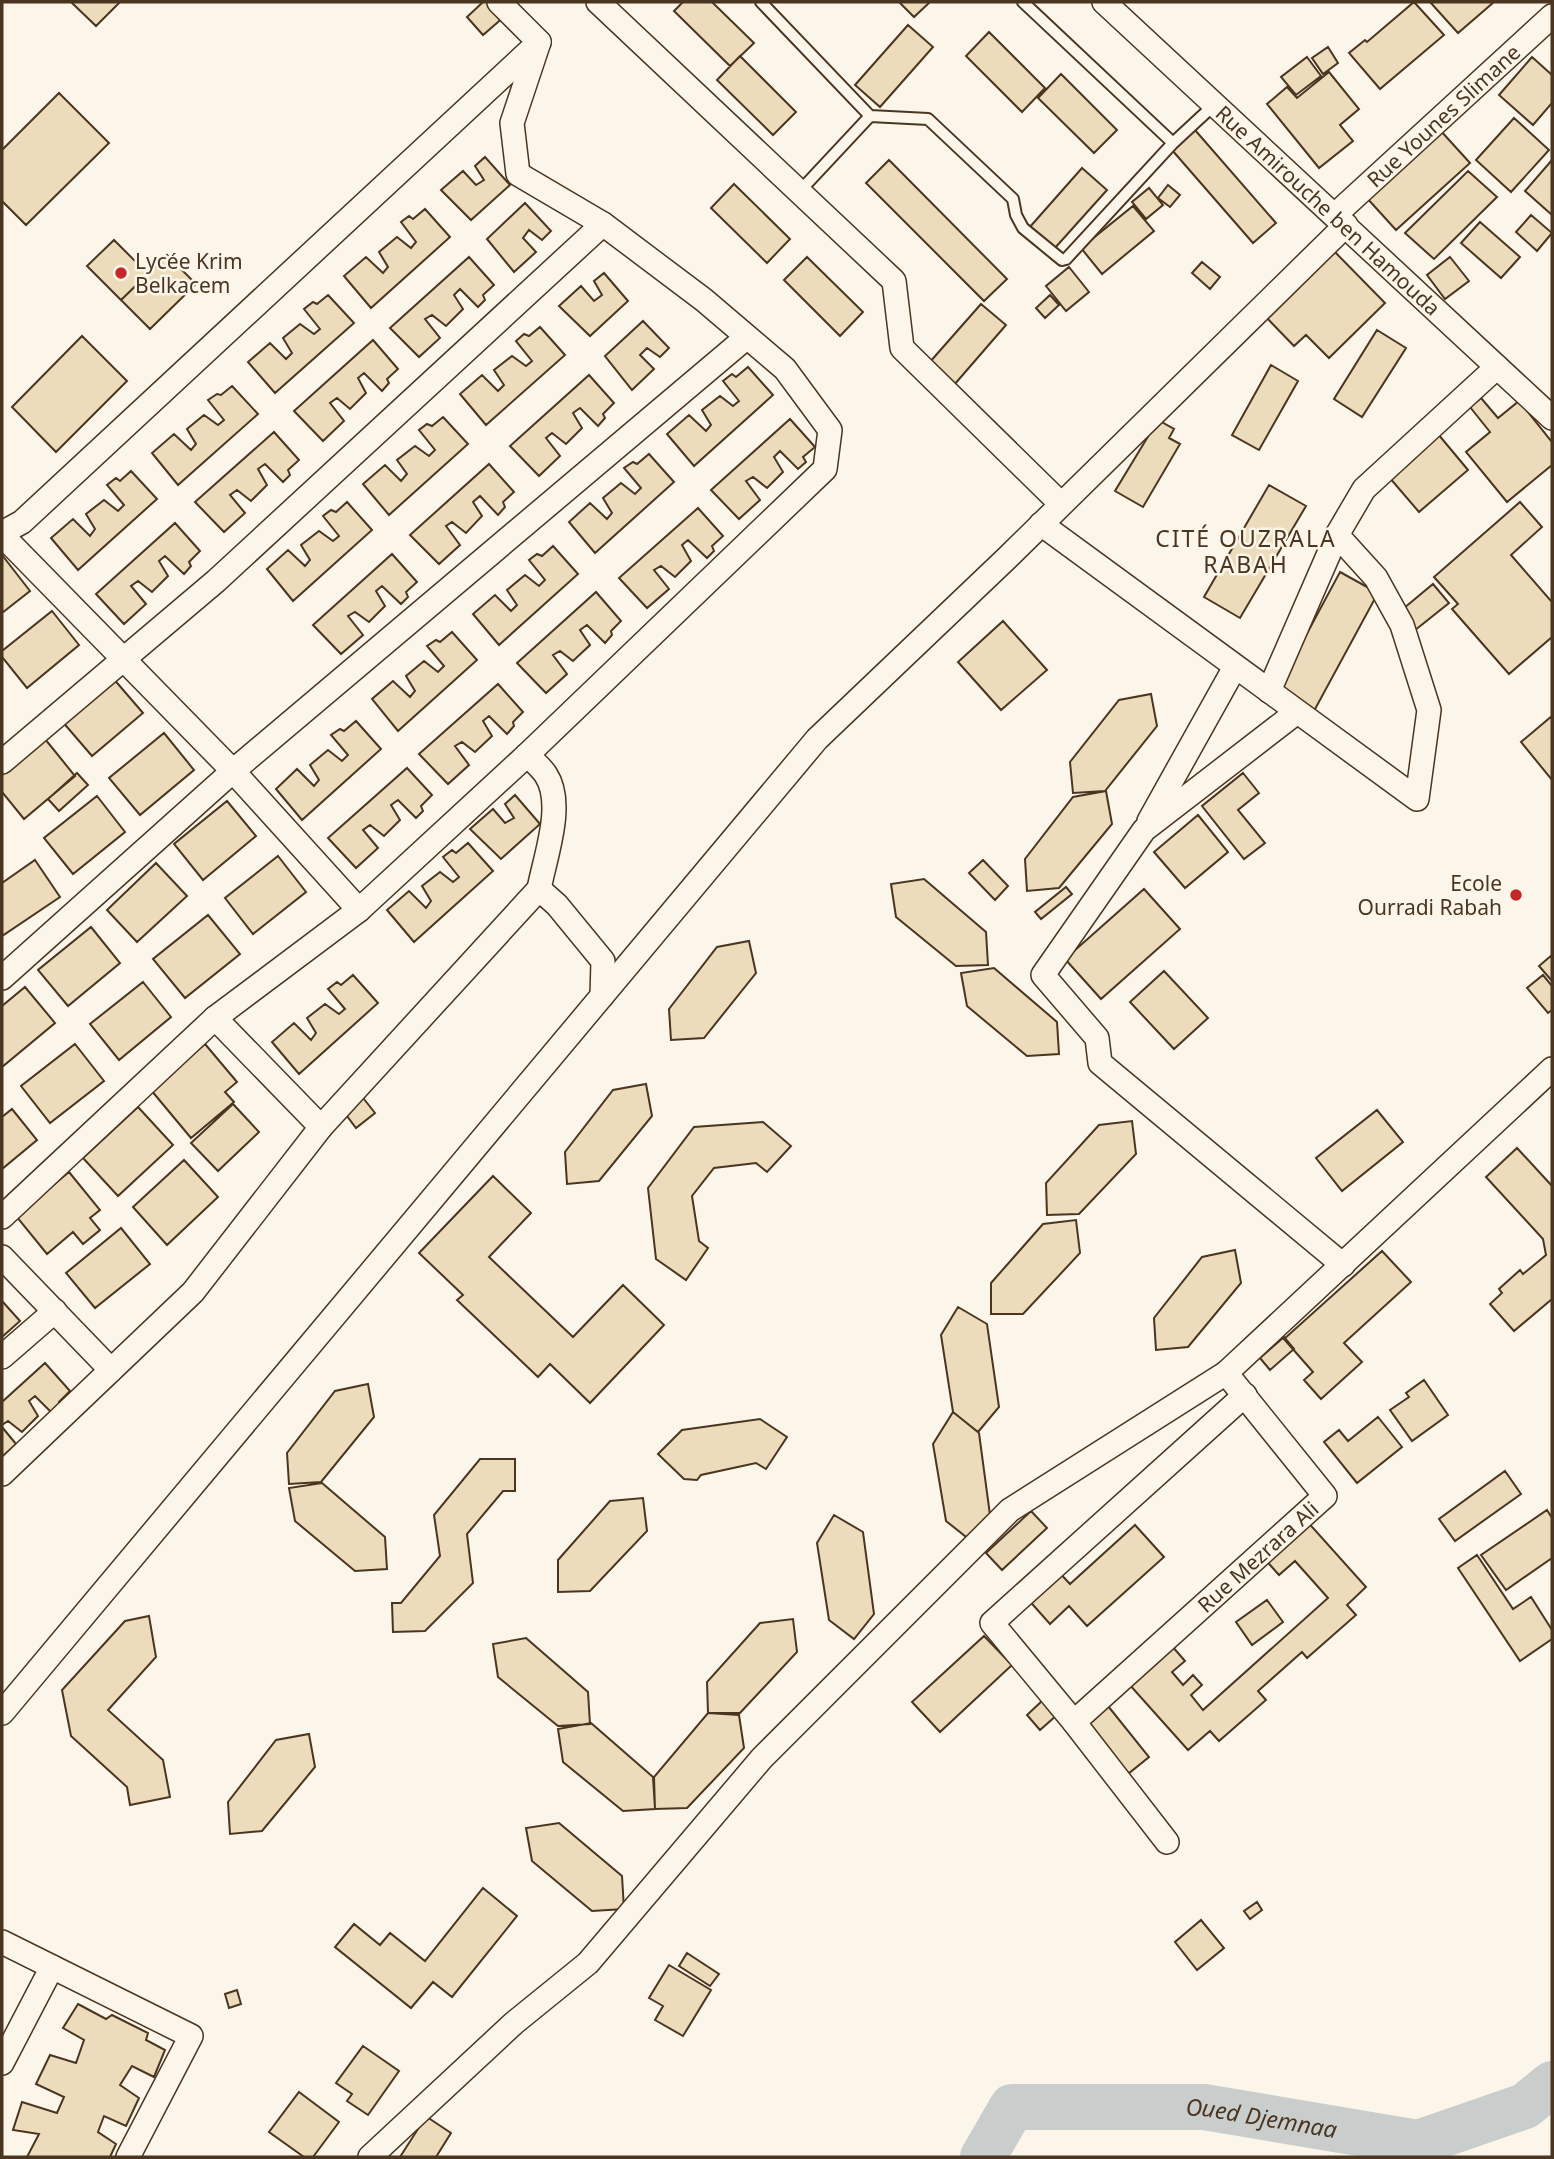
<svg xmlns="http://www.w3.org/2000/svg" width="1554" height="2159" viewBox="0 0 1554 2159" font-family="'Noto Sans',sans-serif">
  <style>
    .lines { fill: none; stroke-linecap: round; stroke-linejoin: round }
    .river { stroke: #c9cecd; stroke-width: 46 }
    .building { fill: #ecdcbc; stroke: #4a3520; stroke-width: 2 }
    .lane-casing { stroke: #4a3520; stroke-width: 14 }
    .street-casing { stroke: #4a3520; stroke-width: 26 }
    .lane { stroke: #fbf6e9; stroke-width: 10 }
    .street { stroke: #fbf6e9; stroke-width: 23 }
    .poi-dot { fill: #c62828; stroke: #fbf6e9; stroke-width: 2.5 }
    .labels { text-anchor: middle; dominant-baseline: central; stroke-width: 5; stroke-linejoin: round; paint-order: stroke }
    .street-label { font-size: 21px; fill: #4a3520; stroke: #fbf6e9 }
    .poi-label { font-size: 21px; fill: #4a3520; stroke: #fbf6e9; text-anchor: start }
    .neighbourhood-label { font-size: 23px; letter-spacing: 2px; fill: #4a3520; stroke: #fbf6e9 }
    .water-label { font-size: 23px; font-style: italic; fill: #4a3520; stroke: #fbf6e9 }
  </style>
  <rect width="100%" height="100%" fill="#fbf6e9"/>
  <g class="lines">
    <path class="river" id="s1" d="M 983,2157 L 1012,2107 L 1204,2107 L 1418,2143 L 1525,2106 L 1552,2084"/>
  </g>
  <path class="building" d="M 71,2 L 120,2 L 96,26 Z
    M 483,2 L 492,2 L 505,16 L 483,35 L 467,17 Z
    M 683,2 L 712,2 L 754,43 L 730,66 L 674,11 Z
    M 899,2 L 930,2 L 914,17 Z
    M 1414,2 L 1444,35 L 1380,89 L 1349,53 L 1365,40 L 1367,42 Z
    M 1430,2 L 1494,2 L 1458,33 Z
    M 908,25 L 933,47 L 880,107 L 855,85 Z
    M 989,32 L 1045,88 L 1022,112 L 966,56 Z
    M 1328,47 L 1338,63 L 1323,74 L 1312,58 Z
    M 740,56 L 796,112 L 773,135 L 717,80 Z
    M 1307,57 L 1321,76 L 1296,95 L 1281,77 Z
    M 1532,57 L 1552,75 L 1552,103 L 1533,125 L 1499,95 Z
    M 1329,72 L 1359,109 L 1340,125 L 1353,141 L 1319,168 L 1267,104 L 1287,87 L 1297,98 Z
    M 1061,74 L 1117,130 L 1094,153 L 1038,98 Z
    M 59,93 L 109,143 L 26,225 L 2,201 L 2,150 Z
    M 1514,118 L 1549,150 L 1511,192 L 1476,160 Z
    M 1195,130 L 1276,223 L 1253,243 L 1172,150 Z
    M 1440,130 L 1470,163 L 1396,230 L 1366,197 Z
    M 485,157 L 510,185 L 471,220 L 441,190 L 463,171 L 476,185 L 484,180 L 475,166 Z
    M 889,160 L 1007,279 L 984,301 L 866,183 Z
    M 1552,160 L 1552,215 L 1525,191 Z
    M 1082,168 L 1107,190 L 1054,249 L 1029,228 Z
    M 1468,171 L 1497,197 L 1434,259 L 1405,233 Z
    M 734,184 L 790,239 L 767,263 L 711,208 Z
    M 1168,185 L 1180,195 L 1170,207 L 1158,198 Z
    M 1149,188 L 1163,205 L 1146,219 L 1132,202 Z
    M 525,203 L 551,231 L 542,240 L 529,230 L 523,238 L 536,252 L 514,272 L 487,239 Z
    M 1133,206 L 1154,231 L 1102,274 L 1081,248 Z
    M 425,209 L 450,237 L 371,308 L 344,276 L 366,257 L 383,273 L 388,267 L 379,252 L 397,237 L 411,248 L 416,242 L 401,222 L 409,216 L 413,219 Z
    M 1531,215 L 1552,233 L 1537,251 L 1516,232 Z
    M 1480,222 L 1520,257 L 1501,278 L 1461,243 Z
    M 114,240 L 148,274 L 121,300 L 87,266 Z
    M 1331,248 L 1385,303 L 1329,358 L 1306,335 L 1294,346 L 1263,314 Z
    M 167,255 L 196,284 L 150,329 L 121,300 Z
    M 469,257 L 494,285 L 483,295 L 485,300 L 478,307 L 460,289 L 454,295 L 463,309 L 446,326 L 432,315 L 425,319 L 440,338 L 419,357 L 390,328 Z
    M 807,257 L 863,312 L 840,336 L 784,280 Z
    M 1450,257 L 1469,281 L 1445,299 L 1427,275 Z
    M 1202,262 L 1220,277 L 1210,289 L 1192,273 Z
    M 1069,267 L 1089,292 L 1066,311 L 1046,286 Z
    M 604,273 L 628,301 L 590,336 L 559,306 L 581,286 L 594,301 L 602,295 L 594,281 Z
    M 328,295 L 354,323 L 275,393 L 248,362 L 270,343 L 286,359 L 292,353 L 283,338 L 300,324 L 314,334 L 320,329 L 304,309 L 313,302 L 317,304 Z
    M 1050,295 L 1059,305 L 1045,318 L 1036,308 Z
    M 981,304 L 1006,325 L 954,385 L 929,363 Z
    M 643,321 L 669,348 L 660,357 L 647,348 L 640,355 L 654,369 L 632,390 L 605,356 Z
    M 540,327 L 565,355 L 486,425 L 460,394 L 482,375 L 498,391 L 504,385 L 494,370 L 512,356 L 526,366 L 532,361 L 516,341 L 524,334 L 529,336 Z
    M 1377,330 L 1406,348 L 1362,417 L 1334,399 Z
    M 82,336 L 127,381 L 56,452 L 12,407 Z
    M 373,340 L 398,369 L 387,379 L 389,383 L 382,391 L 364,373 L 358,378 L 366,393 L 350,409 L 337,398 L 330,403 L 344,421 L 323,441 L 294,411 Z
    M 1271,365 L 1298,381 L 1259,450 L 1232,435 Z
    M 748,367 L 773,395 L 694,466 L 667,434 L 689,415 L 706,431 L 711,425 L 702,410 L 720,396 L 733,406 L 739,401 L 723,381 L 732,374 L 736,377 Z
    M 589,375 L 614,403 L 603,414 L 605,418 L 598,426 L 580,408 L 573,413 L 582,428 L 566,444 L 552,433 L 546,438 L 560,456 L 539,476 L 510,446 Z
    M 232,386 L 258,414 L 178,485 L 152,453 L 174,434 L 191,450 L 196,444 L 187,429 L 204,415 L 218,425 L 224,420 L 208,400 L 217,394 L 221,395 Z
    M 1481,398 L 1498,418 L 1519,401 L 1552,442 L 1552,465 L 1507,502 L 1466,452 L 1490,432 L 1470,407 Z
    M 443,417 L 468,444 L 389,515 L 363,484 L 385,465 L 401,481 L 407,474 L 397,460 L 415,446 L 429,456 L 435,450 L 419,430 L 427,424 L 432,426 Z
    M 790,419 L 815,447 L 803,457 L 806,462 L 798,469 L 780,451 L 774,457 L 783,472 L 767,488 L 753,477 L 746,481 L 760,500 L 739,519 L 711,490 Z
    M 1158,420 L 1174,429 L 1169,438 L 1180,444 L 1143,507 L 1115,491 Z
    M 274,432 L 299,460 L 288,470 L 290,475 L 283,482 L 265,464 L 258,469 L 267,485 L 251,501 L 237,490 L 230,495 L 245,513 L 224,532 L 195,502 Z
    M 1438,434 L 1468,470 L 1419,512 L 1389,477 Z
    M 649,454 L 674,482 L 595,553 L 569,522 L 590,503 L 607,519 L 612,513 L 603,498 L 621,483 L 635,494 L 641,488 L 624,468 L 633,462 L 637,464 Z
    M 489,464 L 514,492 L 503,502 L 505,507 L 498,515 L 480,496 L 473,502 L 482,516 L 466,533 L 452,522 L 446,526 L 460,545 L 439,564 L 410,535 Z
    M 131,471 L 157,499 L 78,570 L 51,538 L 73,519 L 90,536 L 95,529 L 86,514 L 104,500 L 118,511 L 124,505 L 107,485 L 116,478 L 120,481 Z
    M 1269,485 L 1306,506 L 1240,618 L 1204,597 Z
    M 347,502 L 372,530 L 293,601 L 267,569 L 288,550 L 305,566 L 310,560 L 301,545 L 319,531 L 333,541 L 339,536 L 323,516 L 331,510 L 336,512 Z
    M 1520,502 L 1542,527 L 1511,555 L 1552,602 L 1552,637 L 1509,674 L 1452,609 L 1458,604 L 1434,577 Z
    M 698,508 L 723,536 L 712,546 L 714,551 L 707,558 L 688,540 L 682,545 L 691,561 L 675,577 L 661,566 L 654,570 L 669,589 L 647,608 L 619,578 Z
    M 175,523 L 200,551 L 189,562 L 191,566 L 184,574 L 165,556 L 159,561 L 168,576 L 152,592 L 138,581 L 131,586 L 146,604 L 124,624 L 96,594 Z
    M 553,546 L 578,574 L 499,645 L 473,614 L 495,595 L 511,611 L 517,605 L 507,590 L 525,575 L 539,586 L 545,580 L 529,560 L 537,554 L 542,556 Z
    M 392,554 L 417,582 L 406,592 L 408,597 L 401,604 L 382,586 L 376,591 L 385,606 L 369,622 L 355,612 L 348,616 L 363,635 L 341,654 L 313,625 Z
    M 2,555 L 30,591 L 2,613 Z
    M 1340,572 L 1378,593 L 1314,711 L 1276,691 Z
    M 1433,584 L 1449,603 L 1414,631 L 1398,613 Z
    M 596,592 L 621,621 L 611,631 L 612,635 L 605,643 L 587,625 L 580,630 L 590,645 L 573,661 L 560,651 L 553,655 L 567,674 L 546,693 L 517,663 Z
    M 52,611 L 79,645 L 27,688 L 2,657 L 2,651 Z
    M 1003,621 L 1047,670 L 1001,710 L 958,662 Z
    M 452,632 L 477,660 L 398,731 L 372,699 L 393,681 L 410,697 L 415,691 L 406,676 L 424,661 L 438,672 L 444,666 L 427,646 L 436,640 L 440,642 Z
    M 112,677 L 143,713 L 92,756 L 61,720 Z
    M 498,684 L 523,712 L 513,722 L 514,726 L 507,734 L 489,716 L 483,721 L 492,736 L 475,752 L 462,742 L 455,746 L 469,765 L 448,784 L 419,754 Z
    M 1151,694 L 1157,726 L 1105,791 L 1073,793 L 1070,762 L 1119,700 Z
    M 1552,716 L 1552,780 L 1521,742 Z
    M 356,721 L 381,749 L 302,820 L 276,789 L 297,769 L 314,786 L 319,780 L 310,765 L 328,750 L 342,761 L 348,755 L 331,735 L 340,729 L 344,731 Z
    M 164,733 L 194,770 L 140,815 L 109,778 Z
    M 45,739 L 75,776 L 24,819 L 2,792 L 2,775 Z
    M 407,768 L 432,795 L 421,806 L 423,811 L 416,818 L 398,800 L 391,805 L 400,820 L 384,836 L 370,825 L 363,830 L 378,848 L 356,868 L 328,838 Z
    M 77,773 L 88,785 L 59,811 L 48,799 Z
    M 1243,773 L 1259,793 L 1238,810 L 1265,843 L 1244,859 L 1202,806 Z
    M 1106,791 L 1112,824 L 1059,888 L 1027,891 L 1025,859 L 1073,797 Z
    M 515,795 L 540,824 L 501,859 L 470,829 L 493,809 L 505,823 L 514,818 L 505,804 Z
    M 97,796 L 125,832 L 73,874 L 44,838 Z
    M 227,801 L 256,836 L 203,880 L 174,844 Z
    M 1198,815 L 1228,852 L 1185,888 L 1154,852 Z
    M 468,843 L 493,871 L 414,942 L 387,910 L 409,891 L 426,908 L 431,901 L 422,886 L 440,872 L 453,882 L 459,877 L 443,857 L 452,850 L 456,853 Z
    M 278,856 L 306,892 L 253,934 L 225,898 Z
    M 35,860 L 60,897 L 2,936 L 2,883 Z
    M 983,860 L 1008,886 L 995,900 L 969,873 Z
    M 156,863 L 187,896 L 137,942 L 107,910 Z
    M 924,879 L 986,932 L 988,965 L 956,966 L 896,917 L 891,884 Z
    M 1066,887 L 1072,894 L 1041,919 L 1035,912 Z
    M 1144,889 L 1180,929 L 1101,999 L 1065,959 Z
    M 208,915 L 240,954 L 185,998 L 153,959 Z
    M 91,927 L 120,963 L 68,1006 L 38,970 Z
    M 749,941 L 756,973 L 704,1038 L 671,1040 L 669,1009 L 717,947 Z
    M 1552,955 L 1552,981 L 1539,966 Z
    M 994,968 L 1057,1022 L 1059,1054 L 1027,1056 L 967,1006 L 961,973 Z
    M 1164,971 L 1208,1018 L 1174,1049 L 1130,1002 Z
    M 353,975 L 378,1003 L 299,1074 L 272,1042 L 294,1023 L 311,1040 L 316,1033 L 307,1018 L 325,1004 L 339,1014 L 345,1009 L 328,989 L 337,982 L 341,985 Z
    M 1543,975 L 1552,986 L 1552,1010 L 1548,1013 L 1527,988 Z
    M 143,982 L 171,1017 L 119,1060 L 90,1024 Z
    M 25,987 L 55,1023 L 2,1067 L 2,1006 Z
    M 75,1044 L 104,1081 L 50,1123 L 21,1086 Z
    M 205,1044 L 237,1082 L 225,1092 L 234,1102 L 191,1138 L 151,1090 Z
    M 646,1084 L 652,1116 L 599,1181 L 567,1184 L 565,1152 L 613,1090 Z
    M 360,1094 L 375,1113 L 356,1128 L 341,1108 Z
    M 233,1104 L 259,1132 L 218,1171 L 191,1143 Z
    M 138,1107 L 173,1145 L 118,1196 L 83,1158 Z
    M 12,1109 L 37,1140 L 2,1169 L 2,1117 Z
    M 1377,1110 L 1403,1142 L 1342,1191 L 1316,1158 Z
    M 1132,1121 L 1136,1154 L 1079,1214 L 1047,1215 L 1046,1183 L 1099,1125 Z
    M 763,1122 L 791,1146 L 767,1172 L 756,1163 L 714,1168 L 692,1196 L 699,1241 L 708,1248 L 686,1280 L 656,1259 L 648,1188 L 694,1127 Z
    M 1517,1148 L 1552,1186 L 1552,1299 L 1514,1331 L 1490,1304 L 1502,1293 L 1499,1289 L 1520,1270 L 1523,1274 L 1546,1255 L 1543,1239 L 1486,1177 Z
    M 184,1160 L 218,1197 L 167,1245 L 133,1207 Z
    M 69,1172 L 100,1210 L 90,1218 L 100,1230 L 83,1244 L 73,1232 L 47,1254 L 16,1216 Z
    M 493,1176 L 531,1213 L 489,1257 L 573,1337 L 623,1285 L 664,1325 L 590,1403 L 550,1364 L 538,1377 L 457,1300 L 463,1295 L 419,1253 Z
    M 1076,1220 L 1080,1253 L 1023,1314 L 991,1314 L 991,1283 L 1043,1224 Z
    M 121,1228 L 150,1264 L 95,1308 L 66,1273 Z
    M 1235,1250 L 1241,1283 L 1188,1347 L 1156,1350 L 1154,1318 L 1202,1257 Z
    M 1382,1251 L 1411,1282 L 1344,1343 L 1362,1362 L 1321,1399 L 1304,1380 L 1313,1372 L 1284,1339 Z
    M 2,1301 L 20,1321 L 2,1337 Z
    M 958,1307 L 987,1324 L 999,1407 L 978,1432 L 953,1412 L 941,1335 Z
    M 1284,1337 L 1294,1349 L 1270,1370 L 1260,1358 Z
    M 45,1363 L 70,1391 L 59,1402 L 61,1406 L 53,1414 L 35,1396 L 29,1401 L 38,1416 L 22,1432 L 8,1421 L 2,1425 L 2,1402 Z
    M 1424,1380 L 1448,1415 L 1412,1441 L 1390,1410 L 1409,1397 L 1406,1393 Z
    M 368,1384 L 374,1417 L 321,1482 L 289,1484 L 287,1453 L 335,1391 Z
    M 953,1412 L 979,1433 L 990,1515 L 970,1540 L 946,1521 L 933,1444 Z
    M 1378,1417 L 1402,1447 L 1357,1483 L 1324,1442 L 1339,1430 L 1348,1441 Z
    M 760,1419 L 787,1437 L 766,1469 L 756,1463 L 701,1475 L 697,1480 L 684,1479 L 658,1454 L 682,1430 Z
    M 2,1427 L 16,1444 L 2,1457 Z
    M 480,1459 L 515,1459 L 515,1491 L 503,1491 L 467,1534 L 473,1583 L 425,1631 L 393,1632 L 392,1603 L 401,1603 L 440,1556 L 434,1515 Z
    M 1505,1471 L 1521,1494 L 1455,1541 L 1439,1519 Z
    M 322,1483 L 385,1537 L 387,1569 L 355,1571 L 295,1521 L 289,1488 Z
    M 643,1498 L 647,1531 L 590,1591 L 558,1592 L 558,1560 L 610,1501 Z
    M 1547,1510 L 1552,1518 L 1552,1558 L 1506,1590 L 1481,1555 Z
    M 1031,1511 L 1047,1528 L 1002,1570 L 986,1553 Z
    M 834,1515 L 863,1532 L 874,1614 L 854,1639 L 829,1620 L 817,1543 Z
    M 1305,1519 L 1366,1587 L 1347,1605 L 1356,1615 L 1307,1658 L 1302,1652 L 1258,1691 L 1266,1700 L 1219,1741 L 1210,1731 L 1188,1750 L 1128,1683 L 1165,1638 L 1185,1661 L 1172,1672 L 1183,1685 L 1193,1675 L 1202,1685 L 1191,1695 L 1203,1710 L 1328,1598 L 1295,1561 L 1279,1575 L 1263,1557 Z
    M 1135,1525 L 1164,1557 L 1087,1626 L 1069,1606 L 1050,1624 L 1026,1597 L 1056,1569 L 1070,1584 Z
    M 1477,1555 L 1513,1609 L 1531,1597 L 1552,1630 L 1552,1639 L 1520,1661 L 1458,1568 Z
    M 1267,1600 L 1283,1622 L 1252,1645 L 1236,1622 Z
    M 149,1616 L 156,1657 L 108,1710 L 163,1760 L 170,1797 L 130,1805 L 127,1787 L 71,1736 L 62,1690 L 125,1621 Z
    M 793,1619 L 797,1652 L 740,1713 L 708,1713 L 707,1682 L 760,1623 Z
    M 984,1636 L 1012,1665 L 940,1732 L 912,1702 Z
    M 526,1638 L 588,1692 L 590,1724 L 558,1726 L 498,1677 L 493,1644 Z
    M 1043,1700 L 1057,1715 L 1040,1730 L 1027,1715 Z
    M 1104,1701 L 1149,1757 L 1123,1778 L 1078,1722 Z
    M 708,1713 L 739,1715 L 744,1748 L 687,1808 L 655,1809 L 654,1777 Z
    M 591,1723 L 653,1777 L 655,1809 L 623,1811 L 563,1762 L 558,1729 Z
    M 309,1734 L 315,1767 L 262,1831 L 230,1834 L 228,1802 L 276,1740 Z
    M 559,1823 L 622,1876 L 624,1909 L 592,1911 L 532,1861 L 526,1828 Z
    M 483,1888 L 517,1916 L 452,1997 L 433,1982 L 411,2008 L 335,1947 L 354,1924 L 380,1945 L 390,1933 L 425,1961 Z
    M 1257,1902 L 1262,1910 L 1250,1919 L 1244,1911 Z
    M 1201,1920 L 1224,1948 L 1197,1970 L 1175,1942 Z
    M 687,1953 L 719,1974 L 710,1986 L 679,1966 Z
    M 669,1965 L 711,1990 L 683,2036 L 655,2020 L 663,2006 L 649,1998 Z
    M 237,1990 L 241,2004 L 229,2008 L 225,1994 Z
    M 78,2004 L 106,2019 L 112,2015 L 148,2033 L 146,2040 L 165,2050 L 154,2077 L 132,2066 L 120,2085 L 139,2098 L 126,2126 L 104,2116 L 98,2132 L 116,2144 L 110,2157 L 27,2157 L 39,2134 L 13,2130 L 22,2102 L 57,2113 L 64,2097 L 36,2084 L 50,2055 L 76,2063 L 84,2040 L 63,2028 Z
    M 363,2046 L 399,2071 L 368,2115 L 347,2101 L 352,2094 L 336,2083 Z
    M 299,2092 L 339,2122 L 313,2157 L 304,2157 L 269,2132 Z
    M 424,2115 L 451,2133 L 436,2157 L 400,2157 L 418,2129 L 416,2127 Z"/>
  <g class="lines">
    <g class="lane-casing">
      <path id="lane" d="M 761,2 L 870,116 L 799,192
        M 1023,2 L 1173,143
        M 870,116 L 928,119 L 1013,199 L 1016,215 L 1023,228 L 1062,260 L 1066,259 L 1173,143 L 1215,104"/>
    </g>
    <g class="street-casing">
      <g id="street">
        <path d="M 499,2 L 539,42"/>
        <path d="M 598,2 L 894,281 L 902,348 L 1061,504"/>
        <path id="s2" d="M 1104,2 L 1552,418"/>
        <path id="s3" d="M 1335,215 L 1552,16"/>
        <path d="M 1041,524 L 1417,799 L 1429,710 L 1402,625 L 1376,578 L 1337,535"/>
        <path d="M 2,533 L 22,522 L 536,45"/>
        <path d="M 2,535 L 233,771 L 359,910"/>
        <path d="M 1269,691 L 1337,535 L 1364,489 L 1497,367"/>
        <path d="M 1297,712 L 1144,830 L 1043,975 L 1097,1038 L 1100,1063 L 1343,1265"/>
        <path d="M 527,755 C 533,761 541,767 546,775 C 565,804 545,857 539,889"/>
        <path d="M 2,762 L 216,581 L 603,224"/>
        <path d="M 1149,821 L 1235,667"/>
        <path d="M 2,978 L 233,771 L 747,337"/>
        <path d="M 215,1018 L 321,1127"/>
        <path d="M 2,1217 L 215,1018 L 359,910 L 527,755 L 825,469 L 830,430 L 785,369 L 704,300 L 603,224 L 518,174 L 512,123 L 539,42"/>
        <path d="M 2,1257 L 111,1370"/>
        <path d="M 2,1357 L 55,1311"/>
        <path d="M 2,1474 L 193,1292 L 321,1127 L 539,889 L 557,905 L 603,961 L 602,996"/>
        <path d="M 2,1713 L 817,739 L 1007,558 L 1346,225"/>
        <path d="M 1074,1722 L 992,1623 L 1245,1395"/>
        <path id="s4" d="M 1167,1842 L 1074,1722 L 1325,1496 L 1226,1373 L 1552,1069"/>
        <path d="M 2,1942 L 191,2036 L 128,2157"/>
        <path d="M 2,2063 L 52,1967"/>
        <path d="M 370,2157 L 514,2023 L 588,1963 L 762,1758 L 1010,1510 L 1226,1373"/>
      </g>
    </g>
    <use href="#lane" class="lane"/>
    <use href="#street" class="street"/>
  </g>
  <g class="poi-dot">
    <circle cx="121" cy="273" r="7"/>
    <circle cx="1516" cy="895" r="7"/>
  </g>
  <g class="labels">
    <g class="street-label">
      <text stroke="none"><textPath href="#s3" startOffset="147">Rue Younes Slimane</textPath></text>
      <text stroke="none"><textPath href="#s2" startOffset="306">Rue Amirouche ben Hamouda</textPath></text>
      <text stroke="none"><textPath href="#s4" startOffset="399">Rue Mezrara Ali</textPath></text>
    </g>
    <g class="poi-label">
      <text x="135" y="261">Lycée Krim<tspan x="135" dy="24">Belkacem</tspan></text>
      <text x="1502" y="883" text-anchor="end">Ecole<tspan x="1502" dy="24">Ourradi Rabah</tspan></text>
    </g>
    <g class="neighbourhood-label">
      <text x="1246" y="538">CITÉ OUZRALA<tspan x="1246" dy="26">RABAH</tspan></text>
    </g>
    <g class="water-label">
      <text stroke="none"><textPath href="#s1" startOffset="308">Oued Djemnaa</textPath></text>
    </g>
  </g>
  <rect width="1554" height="2159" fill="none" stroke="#4a3520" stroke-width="7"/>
</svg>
